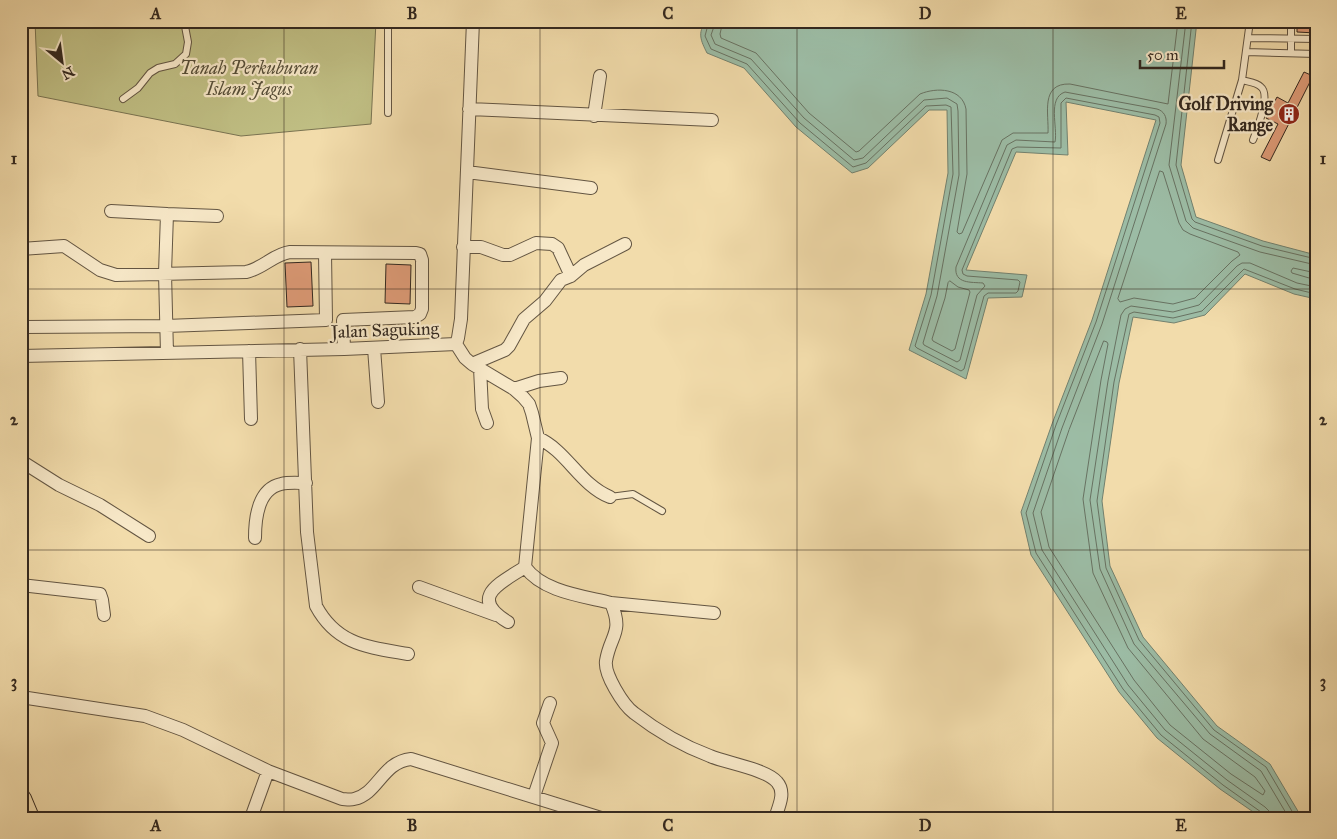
<svg xmlns="http://www.w3.org/2000/svg" width="1337" height="839" viewBox="0 0 1337 839" font-family="'IM FELL Great Primer',serif">
  <style>
    .green { fill: #c0bf84; stroke: #7a7452 }
    .water { fill: #9cbca5; stroke: #72816f }
    .lines { fill: none; stroke-linecap: round; stroke-linejoin: round }
    .shore { stroke: #687262; stroke-width: 1 }
    .building { fill: #de9b77; stroke: #33281f }
    .lane-casing { stroke: #635542; stroke-width: 8 }
    .street-casing { stroke: #635542; stroke-width: 14 }
    .primary-casing { stroke: #33281f; stroke-width: 22 }
    .lane { stroke: #f7e8c8; stroke-width: 6 }
    .street { stroke: #f7e8c8; stroke-width: 12 }
    .primary { stroke: #f2dcab; stroke-width: 20 }
    .grid { fill: none; stroke: #33281f; stroke-width: 1; stroke-opacity: 0.55 }
    .labels { text-anchor: middle; dominant-baseline: central; stroke-width: 4.5; stroke-linejoin: round; paint-order: stroke }
    .park-label { font-size: 18px; font-style: italic; fill: #564e38; stroke: #f7e8c8 }
    .poi-label { font-size: 18px; font-weight: bold; fill: #33281f; stroke: #f7e8c8; text-anchor: end }
    .street-label { font-size: 18px; fill: #33281f; stroke: #f7e8c8 }
    .neatline { fill: none; stroke: #33281f; stroke-width: 2 }
    .grid-label { font-size: 16px; text-anchor: middle; font-weight: bold; fill: #33281f }
  </style>
  <rect width="100%" height="100%" fill="#f2dcab"/>
  <filter id="stains"><feTurbulence type="fractalNoise" baseFrequency=".004" numOctaves="4"/><feColorMatrix values="0 0 0 0 .2 0 0 0 0 .09 0 0 0 0 .02 0 0 0 .5 -.17"/></filter>
  <radialGradient id="worn" r=".72"><stop offset=".6" stop-color="#630" stop-opacity="0"/><stop offset="1" stop-color="#630" stop-opacity=".3"/></radialGradient>
  <path class="green" d="M 35,21 L 376,21 L 371,124 L 241,136 L 38,96 Z"/>
  <path class="water" d="M 706,21 L 1197,21 L 1181,165 L 1196,217 L 1263,241 L 1316,255 L 1316,299 L 1294,294 L 1245,274 L 1205,315 L 1174,323 L 1133,317 L 1119,383 L 1102,501 L 1110,566 L 1143,637 L 1217,726 L 1270,764 L 1302,818 L 1262,818 L 1220,789 L 1157,738 L 1119,692 L 1031,555 L 1021,512 L 1052,424 L 1092,320 L 1156,120 L 1066,102 L 1068,155 L 1016,152 L 966,270 L 1027,275 L 1022,297 L 988,298 L 966,379 L 909,350 L 926,294 L 948,173 L 947,110 L 929,110 L 868,168 L 852,173 L 796,127 L 744,68 L 707,53 C 701,41 697,33 706,21 Z"/>
  <g class="lines">
    <path class="shore" d="M 709,21 L 705,36 L 711,49 L 747,64 L 800,123 L 853,167 L 866,163 L 926,106 L 946,105 L 951,107 L 953,174 L 931,295 L 915,346 L 917,348 L 961,371 L 964,369 L 984,296 L 988,293 L 1016,293 L 1018,291 L 1020,282 L 1018,280 L 967,276 L 963,274 L 962,270 L 1012,149 L 1017,147 L 1061,148 L 1061,103 L 1066,98 L 1155,115 L 1159,117 L 1160,123 L 1096,322 L 1056,425 L 1026,513 L 1036,553 L 1123,689 L 1161,735 L 1223,785 L 1261,812 L 1264,818
      M 716,21 L 711,35 L 715,44 L 751,59 L 804,118 L 854,160 L 863,158 L 924,100 L 947,98 L 957,104 L 958,111 L 959,175 L 937,296 L 923,343 L 924,345 L 957,362 L 960,360 L 977,295 L 985,286 L 983,283 C 971,282 954,284 956,267 L 1007,145 L 1016,140 L 1055,142 C 1058,127 1047,98 1065,92 L 1157,109 C 1164,111 1167,117 1166,124 L 1102,324 L 1062,428 L 1033,513 L 1042,550 L 1128,685 L 1165,730 L 1227,780 L 1265,807 L 1269,811 L 1270,818
      M 723,21 L 720,34 L 721,38 L 756,53 L 809,113 L 856,152 L 859,151 L 920,94 C 937,87 962,88 966,109 L 967,174 L 957,232 L 959,234 L 962,233 L 1002,140 L 1013,133 L 1048,133 C 1049,114 1040,83 1070,84 L 1168,104 L 1178,21
      M 1186,21 L 1169,165 L 1186,221 L 1193,228 L 1260,252 L 1316,265
      M 1192,21 L 1176,165 L 1192,219 L 1195,222 L 1262,246 L 1316,259
      M 1160,171 L 1163,172 L 1179,223 L 1183,230 L 1190,234 L 1238,252 L 1240,255 L 1232,261 L 1195,298 L 1173,304 L 1134,298 L 1120,302 L 1118,299 Z
      M 1316,273 L 1293,268 L 1291,271 L 1292,273 L 1316,280
      M 950,281 L 958,287 L 969,290 L 970,292 L 955,349 L 952,351 L 933,341 L 932,339 L 945,298 L 948,283 Z
      M 1104,341 L 1107,342 L 1108,344 L 1101,380 L 1083,499 L 1093,573 L 1128,648 L 1203,739 L 1255,777 L 1265,791 L 1263,795 L 1231,774 L 1170,725 L 1134,680 L 1049,547 L 1041,512 L 1069,430 Z
      M 1289,818 L 1261,771 L 1210,734 L 1134,644 L 1100,569 L 1090,500 L 1108,381 L 1121,315 L 1125,309 L 1131,306 L 1173,312 L 1199,305 L 1237,266 L 1242,263 L 1250,263 L 1297,283 L 1316,287
      M 1296,818 L 1266,767 L 1214,730 L 1139,640 L 1106,568 L 1097,501 L 1114,382 L 1129,314 L 1134,312 L 1173,318 L 1202,311 L 1244,269 L 1295,289 L 1316,294"/>
  </g>
  <path class="building" d="M 1297,21 L 1316,21 L 1316,33 L 1297,32 Z
    M 1304,72 L 1313,76 L 1270,161 L 1261,157 L 1278,124 L 1266,118 L 1277,97 L 1288,103 Z
    M 311,262 L 313,306 L 287,307 L 285,263 Z
    M 386,264 L 411,265 L 410,304 L 385,303 Z"/>
  <g class="lines">
    <g class="lane-casing">
      <path id="lane" d="M 1250,21 L 1242,80 C 1248,82 1256,82 1261,87 C 1271,95 1257,129 1253,140
        M 1249,38 L 1316,39
        M 1246,52 L 1316,54
        M 1291,53 L 1291,21
        M 123,99 L 138,88 L 150,73 L 158,68 L 175,64 L 186,54 L 188,42 L 184,21
        M 388,113 L 388,21
        M 1218,160 L 1242,80
        M 610,497 L 633,494 L 662,511
        M 21,518 L 24,519"/>
    </g>
    <g class="street-casing">
      <path id="street" d="M 469,109 L 712,120
        M 594,116 L 600,76
        M 467,172 L 591,188
        M 111,211 L 167,214
        M 463,247 L 481,247 L 503,255 L 510,255 L 536,243 L 552,244 L 558,248 L 571,276
        M 21,249 L 64,246 L 100,270 L 116,275 L 246,272 C 262,269 274,254 290,252 L 416,253 L 420,254 L 422,260 L 422,309 L 420,314 L 415,317 L 343,320 L 344,349
        M 21,325 L 25,327 L 166,326 L 326,320 L 325,253
        M 456,344 L 465,358 L 472,364 L 514,389 L 523,397 L 529,404 L 532,413 L 538,438 L 525,567 C 543,592 583,596 611,603 C 624,633 610,635 606,661 C 604,674 623,705 634,713 C 656,730 683,746 710,756 C 726,763 766,769 777,782 C 786,792 779,806 775,818
        M 456,344 L 458,338 L 461,319 L 473,21
        M 374,348 L 378,402
        M 300,349 L 307,532 L 316,606 C 337,645 368,647 408,654
        M 249,351 L 251,419
        M 167,353 L 165,273 L 167,214 L 217,216
        M 21,356 L 344,349 L 456,344
        M 472,364 L 505,350 L 509,346 L 524,319 L 545,301 L 561,280 L 571,276 L 584,265 L 625,244
        M 480,368 L 482,409 L 487,423
        M 514,389 L 539,381 L 561,378
        M 538,438 C 567,451 580,485 610,497
        M 21,461 L 59,485 L 100,505 L 149,536
        M 255,538 C 255,518 258,489 281,484 C 289,482 298,483 306,483
        M 21,585 L 100,594 L 102,600 L 104,615
        M 419,587 L 496,615
        M 611,603 L 714,613
        M 508,622 C 467,597 501,583 525,567
        M 21,697 L 145,716 L 183,730 L 268,771 L 342,799 C 345,799 350,800 354,799 C 378,794 382,762 411,759 L 601,818
        M 534,796 L 552,743 L 543,723 L 550,703
        M 251,818 L 268,771"/>
    </g>
    <g class="primary-casing">
      <path id="primary" d="M 21,799 L 29,818"/>
    </g>
    <use href="#lane" class="lane"/>
    <use href="#street" class="street"/>
    <use href="#primary" class="primary"/>
  </g>
  <path class="grid" d="M 284,21 L 284,818M 540,21 L 540,818M 797,21 L 797,818M 1053,21 L 1053,818M 21,289 L 1316,289M 21,550 L 1316,550"/>
  <defs>
    <g id="building-disc" transform="scale(1.125)"><circle r="9.5" fill="#8f2418" stroke="#f7e8c8"/><path d="M-4-6H4V6H1V3H-1V6H-4ZM-2.5-4.3h1.7v1.8h-1.7ZM.8-4.3h1.7v1.8H.8ZM-2.5-1h1.7V.8h-1.7ZM.8-1h1.7V.8H.8Z" fill="#fff"/></g>
  </defs>
  <g fill-rule="evenodd">
    <use href="#building-disc" x="1289" y="114"/>
  </g>
  <g class="labels">
    <g class="park-label">
      <text x="249" y="68">Tanah Perkuburan<tspan x="249" dy="21">Islam Jagus</tspan></text>
    </g>
    <g class="poi-label">
      <text x="1273" y="104">Golf Driving<tspan x="1273" dy="21">Range</tspan></text>
    </g>
    <g class="street-label">
      <text transform="translate(385 330) rotate(-2)">Jalan Saguking</text>
    </g>
  </g>
  <rect width="1337" height="839" fill="none" stroke="#f2dcab" stroke-width="55"/>
  <g transform="translate(62 62) rotate(151)" stroke="#f7e8c8" stroke-width="4" paint-order="stroke">
  <path d="M0-4L9 19L0 12L-9 19Z" fill="#33281f"/>
  <text y="-8" font-size="14" font-weight="bold" text-anchor="middle" fill="#33281f">N</text>
  </g>
  <path d="M1140 60v8h84v-8" fill="none" stroke="#33281f" stroke-width="2.5"/>
  <text x="1147" y="60" font-size="15" fill="#33281f" stroke="#f7e8c8" stroke-width="4" paint-order="stroke">50 m</text>
  <rect x="28" y="28" width="1282" height="784" class="neatline"/>
  <g class="grid-label">
    <text x="156" y="19">A</text>
    <text x="412" y="19">B</text>
    <text x="668" y="19">C</text>
    <text x="925" y="19">D</text>
    <text x="1181" y="19">E</text>
    <text x="14" y="164">1</text>
    <text x="1323" y="164">1</text>
    <text x="14" y="425">2</text>
    <text x="1323" y="425">2</text>
    <text x="14" y="687">3</text>
    <text x="1323" y="687">3</text>
    <text x="156" y="831">A</text>
    <text x="412" y="831">B</text>
    <text x="668" y="831">C</text>
    <text x="925" y="831">D</text>
    <text x="1181" y="831">E</text>
  </g>
  <rect width="100%" height="100%" filter="url(#stains)"/>
  <rect width="100%" height="100%" fill="url(#worn)"/>
</svg>
